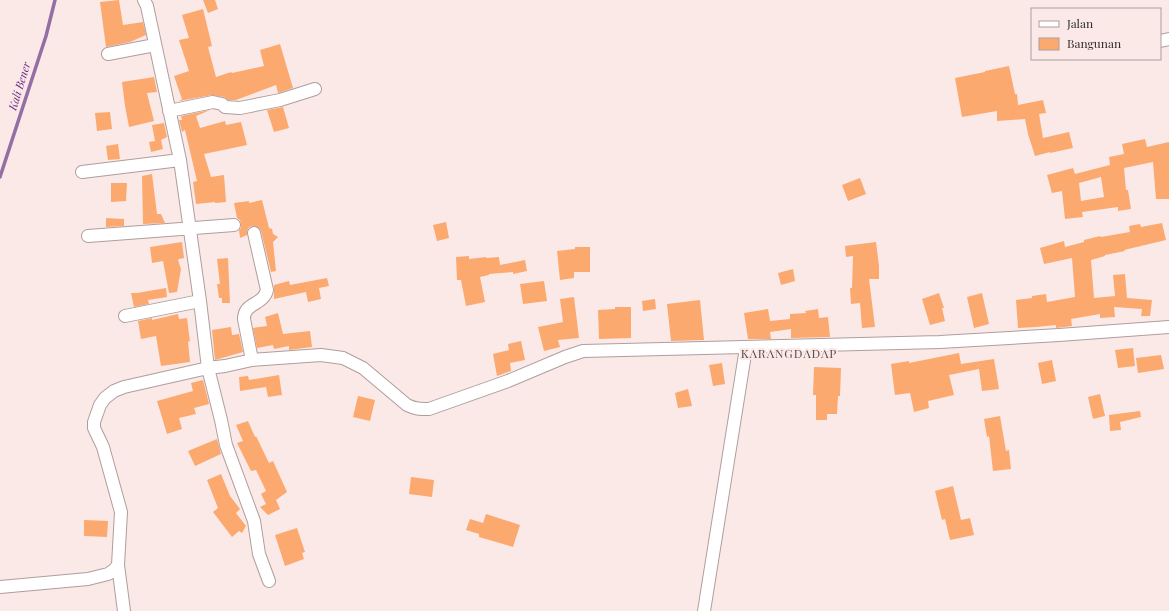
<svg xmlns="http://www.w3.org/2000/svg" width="1169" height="611" viewBox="0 0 1169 611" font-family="'Playfair Display',serif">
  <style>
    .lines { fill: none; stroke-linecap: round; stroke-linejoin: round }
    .stream { stroke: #956ea4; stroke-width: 3.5 }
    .building { fill: #fba96e; fill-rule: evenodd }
    .minor-casing { stroke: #af9e9d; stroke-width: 14 }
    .minor { stroke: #fff; stroke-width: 12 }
    .labels { text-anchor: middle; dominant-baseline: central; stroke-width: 4; stroke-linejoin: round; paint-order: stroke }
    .water-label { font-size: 11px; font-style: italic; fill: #662580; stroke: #fbe9e8 }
    .quarter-label { font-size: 12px; letter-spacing: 1px; fill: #5a4b4b; stroke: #fbe9e8 }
  </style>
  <rect width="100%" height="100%" fill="#fbe9e8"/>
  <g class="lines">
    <path class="stream" d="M 0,177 L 46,36 L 55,0"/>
  </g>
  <path class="building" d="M 119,0 L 123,25 L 143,22 L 146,35 L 130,42 L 106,47 L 100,2 Z
    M 203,0 L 215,0 L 218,9 L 208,13 Z
    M 203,9 L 212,46 L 208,47 L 216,77 L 231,72 L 232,73 L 264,66 L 260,50 L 280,44 L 293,88 L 278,93 L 276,85 L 236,100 L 228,100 L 224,97 L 212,95 L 179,101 L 182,99 L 174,76 L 189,71 L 179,40 L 189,38 L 182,15 Z
    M 1009,66 L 1015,94 L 1017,94 L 1018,105 L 1043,100 L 1046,113 L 1039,114 L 1043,138 L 1069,132 L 1073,148 L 1050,153 L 1050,152 L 1035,156 L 1028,134 L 1025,119 L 997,121 L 997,111 L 962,117 L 955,78 L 985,72 L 985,71 Z
    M 154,77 L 157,92 L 147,93 L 154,121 L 129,127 L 125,106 L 122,82 Z
    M 283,107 L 289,128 L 274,132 L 267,110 Z
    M 210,110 L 196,116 L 200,128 L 225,121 L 226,125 L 241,122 L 247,145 L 204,154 L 211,177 L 224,175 L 226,202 L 215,203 L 215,202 L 196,204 L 193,182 L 197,181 L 185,130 L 182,132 L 179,120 L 182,120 L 181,116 Z
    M 110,112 L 112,129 L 97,131 L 95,113 Z
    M 164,123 L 167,137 L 161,140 L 163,149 L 151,152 L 149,142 L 155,141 L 152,125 Z
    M 1145,139 L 1147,147 L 1169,142 L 1169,199 L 1156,199 L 1153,162 L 1124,168 L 1126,190 L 1128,190 L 1131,209 L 1118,211 L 1118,207 L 1082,212 L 1083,217 L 1065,219 L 1062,191 L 1052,193 L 1047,175 L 1073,168 L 1075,174 L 1110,165 L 1109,157 L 1124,154 L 1122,144 ZM 1101,177 L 1104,197 L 1081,201 L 1079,183 Z
    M 118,144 L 120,159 L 108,160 L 106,146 Z
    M 152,174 L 157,214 L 161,214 L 165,223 L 143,224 L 142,176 Z
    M 860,178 L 866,194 L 848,201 L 842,185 Z
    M 111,183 L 127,183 L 126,201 L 111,202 Z
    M 262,200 L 269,228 L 272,229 L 273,234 L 278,237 L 273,242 L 276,271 L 271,272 L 261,231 L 259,228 L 253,226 L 249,227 L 247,231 L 247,235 L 240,238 L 239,230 L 241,228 L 241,224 L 240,220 L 237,218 L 234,203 L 249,201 L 249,203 Z
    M 106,218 L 124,219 L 124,226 L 106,227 Z
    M 446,222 L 449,238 L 437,241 L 433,225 Z
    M 1162,223 L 1166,240 L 1124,250 L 1125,251 L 1105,255 L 1105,256 L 1091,260 L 1094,298 L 1115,296 L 1113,275 L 1125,274 L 1127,298 L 1152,300 L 1150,316 L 1141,316 L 1142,309 L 1114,307 L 1115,317 L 1100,318 L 1100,314 L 1071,319 L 1072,326 L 1056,328 L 1056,325 L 1036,327 L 1018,328 L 1016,300 L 1032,298 L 1032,296 L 1046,294 L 1047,302 L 1075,297 L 1072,258 L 1044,264 L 1040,248 L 1064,241 L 1065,247 L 1084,242 L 1084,240 L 1100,236 L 1101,237 L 1130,232 L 1129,226 L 1140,224 L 1141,227 Z
    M 182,242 L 184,258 L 179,259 L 178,260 L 181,269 L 177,292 L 169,293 L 163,261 L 152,263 L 150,247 Z
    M 876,242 L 879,266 L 879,279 L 869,279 L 875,327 L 862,328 L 860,303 L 851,304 L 850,288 L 852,288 L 853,256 L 846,257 L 845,246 Z
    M 575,247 L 590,247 L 590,272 L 574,272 L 574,278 L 560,280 L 557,251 L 575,249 Z
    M 469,256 L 469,259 L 486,257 L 486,258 L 499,257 L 500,265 L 525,260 L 527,271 L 513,274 L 513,272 L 489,274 L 489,275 L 480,277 L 485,302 L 466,306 L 461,280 L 457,280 L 456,257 Z
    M 228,258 L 230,303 L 222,303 L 222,298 L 219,298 L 217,284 L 220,284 L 217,259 Z
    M 793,269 L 795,281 L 781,285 L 778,273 Z
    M 327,278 L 329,286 L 319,288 L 321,299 L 308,302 L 306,292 L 274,299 L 274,285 L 289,281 L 290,285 Z
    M 544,281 L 547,301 L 523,304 L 520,284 Z
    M 166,288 L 167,297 L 148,300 L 149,304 L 134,307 L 131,293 L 137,293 Z
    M 939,293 L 944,308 L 942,308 L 945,321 L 930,325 L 922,299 Z
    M 982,293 L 989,324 L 974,328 L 967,297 Z
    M 574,297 L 579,338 L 558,340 L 560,347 L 544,351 L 538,327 L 563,322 L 560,299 Z
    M 655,299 L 656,309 L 643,311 L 642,301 Z
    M 700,300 L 704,340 L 671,341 L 667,304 Z
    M 615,307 L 631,307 L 631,338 L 599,339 L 598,310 L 615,309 Z
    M 768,309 L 770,321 L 790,319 L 790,314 L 806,313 L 805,311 L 818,309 L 819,318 L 828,317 L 830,337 L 791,338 L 791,329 L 770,332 L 771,339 L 748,339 L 744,313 Z
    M 278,313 L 283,334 L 310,331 L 312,347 L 289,350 L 289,346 L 274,349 L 273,345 L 257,348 L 253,328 L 267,326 L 265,317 Z
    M 178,314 L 179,319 L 187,318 L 190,342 L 188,341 L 190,362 L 161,366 L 156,336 L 141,339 L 138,321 L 152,318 L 152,320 Z
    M 231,327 L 232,335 L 239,334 L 243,352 L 215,360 L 212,330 Z
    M 521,341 L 525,360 L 510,363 L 511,371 L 497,376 L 493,354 L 509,350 L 508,344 Z
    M 1133,348 L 1135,366 L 1118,368 L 1115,350 Z
    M 959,353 L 961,364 L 994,359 L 999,389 L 982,391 L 979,369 L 949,375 L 954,395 L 928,401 L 929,408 L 914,412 L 910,393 L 895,395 L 891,364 L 909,361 L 909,363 Z
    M 1161,355 L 1164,369 L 1138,373 L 1136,358 Z
    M 1052,360 L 1056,381 L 1042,384 L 1038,363 Z
    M 722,363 L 725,384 L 713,386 L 709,365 Z
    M 814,367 L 841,368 L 840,396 L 838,396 L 837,414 L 827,414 L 827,420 L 816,420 L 816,395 L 813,395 Z
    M 279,375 L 282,395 L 268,397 L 266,387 L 240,391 L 239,377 L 248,376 L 249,380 Z
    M 203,380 L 209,404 L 194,408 L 196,414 L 179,418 L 182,429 L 167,434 L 157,401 L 193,391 L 191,383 Z
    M 688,389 L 692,406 L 678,408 L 675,393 Z
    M 1100,394 L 1105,416 L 1093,419 L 1088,397 Z
    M 358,396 L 375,400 L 370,421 L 353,417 Z
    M 1140,411 L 1141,417 L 1120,422 L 1121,430 L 1110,431 L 1109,415 Z
    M 1000,416 L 1006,451 L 1009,450 L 1011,469 L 993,471 L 989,436 L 987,437 L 984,419 Z
    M 248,421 L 255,437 L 256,436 L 269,463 L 273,461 L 287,492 L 276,500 L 280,509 L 268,515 L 260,507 L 266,504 L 261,494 L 266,491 L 256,470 L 251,471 L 237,443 L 243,441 L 236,425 Z
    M 217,439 L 221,454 L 195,466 L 188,451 Z
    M 221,474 L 230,496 L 240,509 L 236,513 L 246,526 L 242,533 L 239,531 L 232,537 L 213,512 L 218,508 L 207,480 Z
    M 411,477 L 434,480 L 432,497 L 409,494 Z
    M 953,486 L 961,520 L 970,518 L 974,535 L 950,540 L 945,519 L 942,520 L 935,491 Z
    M 486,514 L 520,525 L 513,547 L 479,537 L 479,534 L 466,530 L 470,519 L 483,523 Z
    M 84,520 L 108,521 L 107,537 L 84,536 Z
    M 297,528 L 305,552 L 302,553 L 304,559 L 285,566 L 275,535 Z"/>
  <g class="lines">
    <g class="minor-casing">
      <path id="minor" d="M 144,0 L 147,6 L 180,160 L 200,301 L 208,368 L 221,420 L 226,445 L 254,521 L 259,554 L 269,581
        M 1160,41 L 1169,39
        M 108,54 L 155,45
        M 169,111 L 213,102 L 222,104 L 225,107 L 240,108 L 280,100 L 315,89
        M 82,172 L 180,160
        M 88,236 L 234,225
        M 125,316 L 200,301
        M 252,360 L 244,319 C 244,302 263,306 267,290 L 254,233
        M 118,565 L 124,611
        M 0,587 L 88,579 L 108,574 L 114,570 L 118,565 L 121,512 L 103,447 L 94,428 L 94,422 L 100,405 L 105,398 L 114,391 L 124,387 L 208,368 L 225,366 L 252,360 L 321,355 L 343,358 L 363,368 L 407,405 C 415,409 420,409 429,409 L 508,381 L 565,357 L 583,351 L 940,342 L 1059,335 L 1169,327
        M 704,611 L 746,348"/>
    </g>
    <use href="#minor" class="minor"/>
  </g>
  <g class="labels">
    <g class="water-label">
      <text transform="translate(19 86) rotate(-73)">Kali Bener</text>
    </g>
    <g class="quarter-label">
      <text x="789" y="353">KARANGDADAP</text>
    </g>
  </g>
  <rect x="1031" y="8" width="130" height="52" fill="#fbe9e8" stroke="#ab9d9c"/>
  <rect x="1039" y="21" width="20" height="6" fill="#ffffff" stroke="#ab9d9c"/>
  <text x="1067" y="28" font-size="12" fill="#322b2a">Jalan</text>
  <rect x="1039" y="38" width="20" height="12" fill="#fba96e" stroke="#ab9d9c"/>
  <text x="1067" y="48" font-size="12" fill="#322b2a">Bangunan</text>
</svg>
